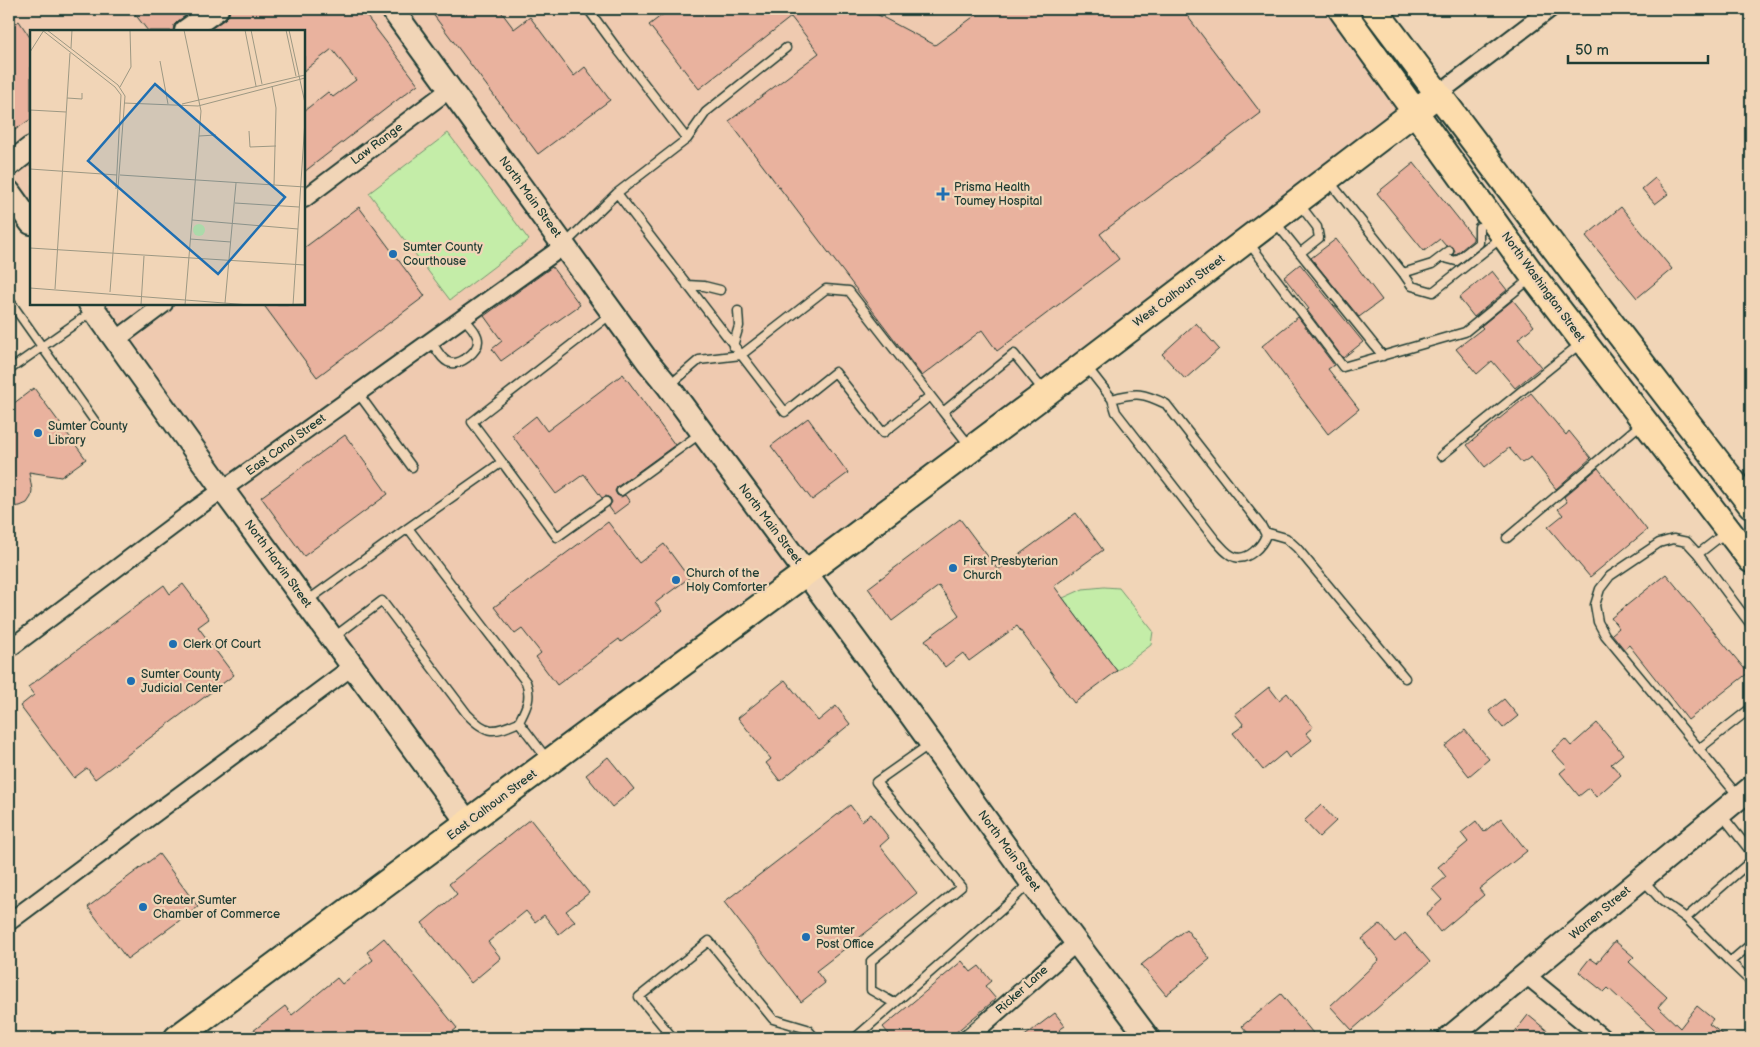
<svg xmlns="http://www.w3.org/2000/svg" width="1760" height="1047" viewBox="0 0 1760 1047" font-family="'Balsamiq Sans',sans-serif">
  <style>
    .built { fill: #efcab0 }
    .green { fill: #c4eda8; stroke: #72956e }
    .building { fill: #e9b29e; stroke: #1f3d34 }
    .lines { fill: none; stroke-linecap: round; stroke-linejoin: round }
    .lane-casing { stroke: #1f3d34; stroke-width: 11 }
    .street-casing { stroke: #1f3d34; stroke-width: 20 }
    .secondary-casing { stroke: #1f3d34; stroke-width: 26 }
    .primary-casing { stroke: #1f3d34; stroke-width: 29 }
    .lane { stroke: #f1d5b7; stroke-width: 8 }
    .street { stroke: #f1d5b7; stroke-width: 16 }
    .secondary { stroke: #f1d5b7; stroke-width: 22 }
    .primary { stroke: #fcdcac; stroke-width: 25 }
    .poi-dot { fill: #1f6fb2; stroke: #f1d5b7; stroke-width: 2 }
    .labels { text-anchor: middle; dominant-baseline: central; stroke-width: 4.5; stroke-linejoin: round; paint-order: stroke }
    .street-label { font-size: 12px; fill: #1f3d34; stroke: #f1d5b7 }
    .poi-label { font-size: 12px; fill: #1f3d34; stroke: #f1d5b7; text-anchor: start }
    .inset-road { fill: none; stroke: #9d9883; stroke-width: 1 }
    .view { fill: #1f6fb2; fill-opacity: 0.15; stroke: #1f6fb2; stroke-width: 2.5 }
    .inset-edge { fill: none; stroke: #1f3d34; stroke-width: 2.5 }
  </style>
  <rect width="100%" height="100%" fill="#f1d5b7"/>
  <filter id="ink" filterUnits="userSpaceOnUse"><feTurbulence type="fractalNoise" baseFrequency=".02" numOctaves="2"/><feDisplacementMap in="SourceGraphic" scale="10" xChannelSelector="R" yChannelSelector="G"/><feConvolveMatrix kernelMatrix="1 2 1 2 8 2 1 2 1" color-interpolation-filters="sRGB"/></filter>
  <g filter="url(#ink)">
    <path class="built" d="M 9,9 L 1358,9 L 1428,102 L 472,807 L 223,490 L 90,304 L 304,304 L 304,31 L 31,31 L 31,223 L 9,192 Z"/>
    <path class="green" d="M 448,133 L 529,240 L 450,300 L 369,193 Z
      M 1104,587 L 1119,588 L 1153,631 L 1151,645 L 1117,671 L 1063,598 L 1083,589 Z"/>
    <path class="building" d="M 131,9 L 195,9 L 178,21 L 174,25 L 173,31 L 148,31 Z
      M 230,9 L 361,9 L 418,84 L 304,172 L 304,111 L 328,92 L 333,97 L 356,80 L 332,49 L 304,71 L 304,31 L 208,31 L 225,19 L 229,15 Z
      M 429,9 L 499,9 L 514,29 L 530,17 L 574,76 L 585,67 L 610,100 L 538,154 Z
      M 670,9 L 867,9 L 935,45 L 984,9 L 1182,9 L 1261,113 L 1100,234 L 1119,259 L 997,351 L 982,330 L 922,376 L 729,121 L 819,53 L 791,17 L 699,89 L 649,25 Z
      M 19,21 L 31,39 L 31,119 L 9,134 L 9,28 Z
      M 1414,163 L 1473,237 L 1473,240 L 1455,255 L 1453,254 L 1455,251 L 1453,247 L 1449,245 L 1446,246 L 1440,239 L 1424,251 L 1377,193 Z
      M 1655,178 L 1668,194 L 1655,204 L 1642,189 Z
      M 359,207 L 425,296 L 317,377 L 263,304 L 304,304 L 304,248 Z
      M 1621,207 L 1672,269 L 1637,298 L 1586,236 Z
      M 1336,239 L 1382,300 L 1359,317 L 1311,258 Z
      M 1300,264 L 1363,342 L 1343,358 L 1307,310 L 1309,309 L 1284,277 Z
      M 552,267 L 580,305 L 501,361 L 492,349 L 502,341 L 484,316 Z
      M 1492,271 L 1507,290 L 1474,317 L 1459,298 Z
      M 1513,300 L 1534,326 L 1518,339 L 1541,367 L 1515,388 L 1492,361 L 1477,374 L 1456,349 L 1483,328 L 1481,326 Z
      M 1298,317 L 1334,365 L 1328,369 L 1359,409 L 1328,434 L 1262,346 Z
      M 1196,323 L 1219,349 L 1185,379 L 1162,354 Z
      M 623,374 L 675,445 L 617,487 L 615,491 L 617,495 L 621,497 L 625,495 L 630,502 L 614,514 L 609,507 L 612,502 L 610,498 L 606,496 L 602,498 L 584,474 L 556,494 L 512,435 L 536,416 L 547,431 Z
      M 34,388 L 86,459 L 61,477 L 29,472 L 32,490 L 31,497 L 27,503 L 20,506 L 9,507 L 9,407 Z
      M 1531,393 L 1566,435 L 1569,431 L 1591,458 L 1556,489 L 1531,457 L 1522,463 L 1509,448 L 1485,467 L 1467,445 Z
      M 808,418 L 848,473 L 812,500 L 771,446 Z
      M 345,435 L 388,494 L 304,556 L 261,497 Z
      M 1598,468 L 1647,530 L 1590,577 L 1548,527 L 1563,515 L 1558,509 L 1567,502 L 1564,497 Z
      M 1076,513 L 1103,550 L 1054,586 L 1117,671 L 1074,703 L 1017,626 L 969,661 L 963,653 L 945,667 L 925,640 L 959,615 L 939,586 L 892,621 L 868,588 L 960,519 L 998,570 Z
      M 608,522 L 639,563 L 664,544 L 689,578 L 655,603 L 662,611 L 621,642 L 619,639 L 557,685 L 536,657 L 541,653 L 522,629 L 515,634 L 494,607 Z
      M 1666,574 L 1748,673 L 1688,720 L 1629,645 L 1624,649 L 1612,634 L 1619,628 L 1611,618 Z
      M 183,584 L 209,619 L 198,627 L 234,675 L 95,779 L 87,768 L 74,778 L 20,706 L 34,695 L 28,687 L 164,585 L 170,594 Z
      M 785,680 L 818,721 L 836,706 L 850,724 L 780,781 L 766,763 L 771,759 L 738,718 Z
      M 1269,687 L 1279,700 L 1287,693 L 1313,727 L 1306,733 L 1312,740 L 1289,758 L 1285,752 L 1263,770 L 1233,733 L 1244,725 L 1235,714 Z
      M 1504,699 L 1518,716 L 1503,728 L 1489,711 Z
      M 1597,723 L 1623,754 L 1611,764 L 1621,775 L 1596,797 L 1589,788 L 1579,796 L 1560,773 L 1567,767 L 1552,751 L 1565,739 L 1571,746 Z
      M 1465,730 L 1489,759 L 1469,776 L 1445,746 Z
      M 608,757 L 634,789 L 612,807 L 586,775 Z
      M 850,805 L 862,821 L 871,814 L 889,838 L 880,846 L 917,893 L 816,971 L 825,983 L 801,1002 L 724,902 Z
      M 1321,805 L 1336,821 L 1319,837 L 1304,821 Z
      M 1501,818 L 1527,851 L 1479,889 L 1484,895 L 1440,932 L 1426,914 L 1442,900 L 1432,889 L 1446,877 L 1438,867 L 1468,842 L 1461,833 L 1476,821 L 1484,832 Z
      M 530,819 L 589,893 L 566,911 L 575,921 L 559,934 L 544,915 L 535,922 L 526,911 L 488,942 L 501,958 L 471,983 L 422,923 L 457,894 L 449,884 Z
      M 159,854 L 198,907 L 127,959 L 88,907 Z
      M 1380,924 L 1395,942 L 1405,933 L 1430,962 L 1352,1030 L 1330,1006 L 1379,960 L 1362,939 Z
      M 1186,929 L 1210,959 L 1166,995 L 1141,965 Z
      M 384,938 L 457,1028 L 445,1038 L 244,1038 L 285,1006 L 292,1015 L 337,978 L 342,984 L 373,960 L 367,952 Z
      M 1615,941 L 1634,957 L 1629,962 L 1667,997 L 1658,1007 L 1680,1028 L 1697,1006 L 1713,1019 L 1709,1024 L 1728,1038 L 1663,1038 L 1608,988 L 1604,992 L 1579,972 L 1590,958 L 1597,963 Z
      M 962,961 L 971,972 L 979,966 L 991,981 L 985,986 L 996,999 L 949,1038 L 892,1038 L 883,1027 Z
      M 1281,994 L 1317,1038 L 1252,1038 L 1242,1026 Z
      M 1055,1013 L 1065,1026 L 1059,1030 L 1065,1038 L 1022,1038 Z
      M 1528,1015 L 1556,1038 L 1510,1038 Z"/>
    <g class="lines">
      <g class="lane-casing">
        <path id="lane" d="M 588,9 L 618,50 L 687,139
          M 1330,182 L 1403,273 L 1412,286 L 1433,292 L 1501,238
          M 617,193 L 785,412 L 835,372 L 883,433 L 930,396
          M 1300,205 L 1317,227 L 1319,238 L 1300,253
          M 1276,223 L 1383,356
          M 566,243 L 617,193 L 687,139 L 706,112 L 786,48
          M 1249,243 L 1343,367 L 1465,332 L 1530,279
          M 1441,257 L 1456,261 L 1479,243 L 1479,227
          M 1403,273 L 1432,264 L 1449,251
          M 687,285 L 704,286 L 720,290
          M 9,300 L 96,423
          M 431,341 C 435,347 441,359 448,362 C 459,367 478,352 478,341 C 478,332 468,324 463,317
          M 733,346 L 739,326 L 738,311
          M 1087,367 L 1112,399 L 1116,412 L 1216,541 C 1222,547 1227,555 1235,557 C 1248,561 1262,546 1266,535 L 1262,527 L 1166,404 C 1143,393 1137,392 1112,399
          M 9,370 L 93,311
          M 670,385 L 699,360 L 741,355 L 826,289 L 849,291 L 943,412 L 1014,354 L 1043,390
          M 358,393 L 412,467
          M 943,412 L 969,445
          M 1441,456 L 1580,344
          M 502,462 L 557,537 L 606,502
          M 621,491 L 701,433
          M 408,528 L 502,462 L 472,422 L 611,314
          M 1265,532 L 1286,538 L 1297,548 L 1405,678
          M 1507,538 L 1641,424
          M 1698,554 L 1725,533
          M 307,601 L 408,528 L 526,682 C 532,698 526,708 519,722 L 547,759
          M 334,637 L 382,601 L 467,714 C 487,735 494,733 519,722
          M 1699,749 L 1751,708
          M 1738,796 L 1605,635 L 1598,622 L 1595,605 L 1600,589 L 1610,576 L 1659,543 L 1673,539 L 1687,542 L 1698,554 L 1751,625
          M 1721,814 L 1751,852
          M 1643,880 L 1662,901 L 1686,918 L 1751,861
          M 1686,918 L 1730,962
          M 1751,944 L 1730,962 L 1751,982
          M 894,1003 L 871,990 L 871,961 L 961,887 L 876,782 L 930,744
          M 673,1038 L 639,997 L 709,941 L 773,1019 L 807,1029 L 815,1038
          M 855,1038 L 1007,905 L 1029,883"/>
      </g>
      <g class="street-casing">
        <path id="street" d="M 1438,94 L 1550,9
          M 304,199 L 450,89
          M 116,340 L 164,304
          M 9,649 L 190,513 L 565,245
          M 9,922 L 353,666
          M 1526,975 L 1603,1038
          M 968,1038 L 1076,943"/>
      </g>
      <g class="secondary-casing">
        <path id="secondary" d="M 392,9 L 649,363 L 668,386 L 910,714 L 1034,886 L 1148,1038
          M 186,31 L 217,9
          M 9,165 L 31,148
          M 9,192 L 31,223
          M 90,304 L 223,490 L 468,823
          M 1449,1038 L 1751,788"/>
      </g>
      <g class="primary-casing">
        <path id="primary" d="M 1341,9 L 1533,276 L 1751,560
          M 1374,9 L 1617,331 L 1751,505
          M 177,1038 L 630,702 L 807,572 L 1045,394 L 1438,94"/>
      </g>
      <use href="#lane" class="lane"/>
      <use href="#street" class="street"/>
      <use href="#secondary" class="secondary"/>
      <use href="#primary" class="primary"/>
    </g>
  </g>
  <g class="poi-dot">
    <path d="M940.5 186.5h5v5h5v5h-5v5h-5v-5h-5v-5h5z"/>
    <circle cx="393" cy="254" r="5"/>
    <circle cx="38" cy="433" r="5"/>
    <circle cx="953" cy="568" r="5"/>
    <circle cx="676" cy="580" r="5"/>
    <circle cx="173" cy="644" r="5"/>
    <circle cx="131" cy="681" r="5"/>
    <circle cx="143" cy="907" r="5"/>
    <circle cx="806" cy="937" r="5"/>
  </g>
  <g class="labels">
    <g class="street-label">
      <text transform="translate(377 144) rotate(-37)">Law Range</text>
      <text transform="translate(530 197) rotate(54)">North Main Street</text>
      <text transform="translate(1543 287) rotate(54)">North Washington Street</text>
      <text transform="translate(1179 291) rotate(-37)">West Calhoun Street</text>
      <text transform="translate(286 445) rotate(-36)">East Canal Street</text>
      <text transform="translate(770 524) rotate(53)">North Main Street</text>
      <text transform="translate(278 564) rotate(54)">North Harvin Street</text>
      <text transform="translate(492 805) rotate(-37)">East Calhoun Street</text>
      <text transform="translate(1009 851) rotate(54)">North Main Street</text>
      <text transform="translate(1600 913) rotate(-40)">Warren Street</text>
      <text transform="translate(1022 990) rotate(-42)">Ricker Lane</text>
    </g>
    <g class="poi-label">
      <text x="954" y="187">Prisma Health<tspan x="954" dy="14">Toumey Hospital</tspan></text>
      <text x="403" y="247">Sumter County<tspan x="403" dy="14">Courthouse</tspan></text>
      <text x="48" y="426">Sumter County<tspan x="48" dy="14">Library</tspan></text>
      <text x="963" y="561">First Presbyterian<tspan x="963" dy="14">Church</tspan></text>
      <text x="686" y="573">Church of the<tspan x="686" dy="14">Holy Comforter</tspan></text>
      <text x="183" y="644">Clerk Of Court</text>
      <text x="141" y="674">Sumter County<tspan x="141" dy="14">Judicial Center</tspan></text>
      <text x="153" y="900">Greater Sumter<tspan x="153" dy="14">Chamber of Commerce</tspan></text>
      <text x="816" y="930">Sumter<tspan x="816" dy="14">Post Office</tspan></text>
    </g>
  </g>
  <g transform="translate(30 30)">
    <rect width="275" height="275" fill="#f1d5b7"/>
    <path d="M163 200a6 6 0 1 1 12 0a6 6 0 1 1-12 0Z" fill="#c4eda8"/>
    <path class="inset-road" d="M 12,0 L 85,57 L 91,65 L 86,159M 17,0 L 88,55 L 95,66 L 80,262M 154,0 L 171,81 L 155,275M 215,0 L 226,56M 221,0 L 232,54M 256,0 L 266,46M 259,0 L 275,73M 41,18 L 42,0M 0,22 L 14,0M 130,31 L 138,74M 242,56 L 246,78 L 244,155M 90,57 L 101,37 L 100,0M 37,68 L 52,69 L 52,63M 94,73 L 168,76 L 275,48M 152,74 L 275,45M 0,80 L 36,82M 219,101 L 220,117 L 246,116M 169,106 L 186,105M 0,139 L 87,145M 90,145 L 275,157M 205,173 L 269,177M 162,190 L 268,199M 160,209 L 201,212M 0,218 L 275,235M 0,258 L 220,275M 25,259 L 40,23M 195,273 L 206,153M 111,275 L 114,226M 247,275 L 275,274M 263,275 L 275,90"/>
    <path class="view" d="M 125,54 L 255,167 L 188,244 L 58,131 Z"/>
    <rect width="275" height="275" class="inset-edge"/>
  </g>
  <rect width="1760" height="1047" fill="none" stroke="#f1d5b7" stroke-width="30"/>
  <rect x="15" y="15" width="1730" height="1017" fill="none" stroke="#1f3d34" stroke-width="2" filter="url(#ink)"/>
  <path d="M1568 55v8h140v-8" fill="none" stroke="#1f3d34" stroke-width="2.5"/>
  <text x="1575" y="55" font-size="15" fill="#1f3d34" stroke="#f1d5b7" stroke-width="4" paint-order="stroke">50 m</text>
</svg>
